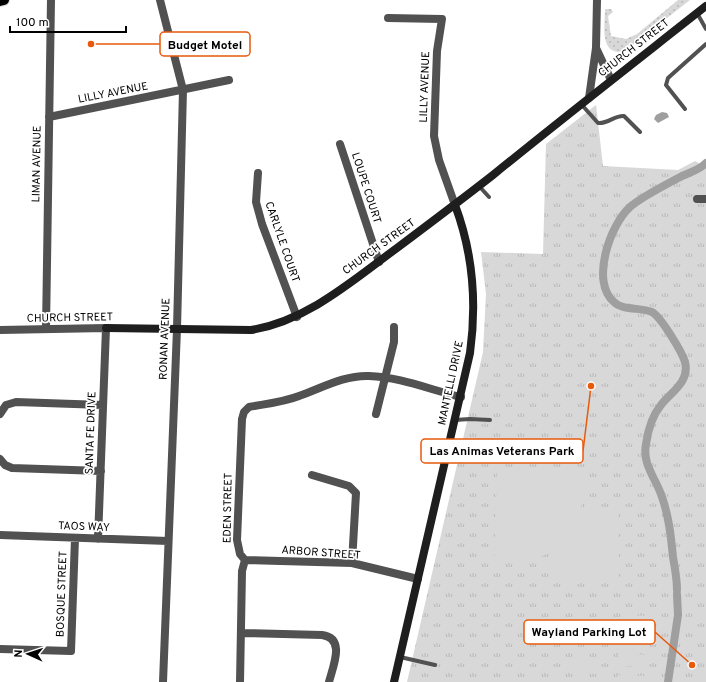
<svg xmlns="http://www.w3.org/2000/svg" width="706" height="682" viewBox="0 0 706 682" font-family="Overpass,sans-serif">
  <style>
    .grass { fill: url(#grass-dots) }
    .park { fill: url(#park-tufts) }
    .garden { fill: #d8d8d8 }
    .water { fill: #9f9f9f }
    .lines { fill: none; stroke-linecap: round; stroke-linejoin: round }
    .canal { stroke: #9f9f9f; stroke-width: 8 }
    .primary-casing { stroke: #dbdbdb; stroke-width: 12 }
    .lane { stroke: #515151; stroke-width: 4 }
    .street { stroke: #515151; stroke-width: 8 }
    .secondary { stroke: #1e1e1e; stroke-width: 8 }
    .primary { stroke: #000; stroke-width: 10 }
    .labels { text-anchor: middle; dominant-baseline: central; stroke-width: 3.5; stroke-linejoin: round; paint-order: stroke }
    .street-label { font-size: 11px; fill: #000; stroke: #fff }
    .leader { fill: none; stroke: #e8590c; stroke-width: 1.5 }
    .callout-dot { fill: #e8590c; stroke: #fff; stroke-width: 1.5 }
    .callout { fill: #fff; stroke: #e8590c; stroke-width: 1.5 }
    .callout-label { font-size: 12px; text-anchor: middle; font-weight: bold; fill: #000 }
  </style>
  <defs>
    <pattern id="grass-dots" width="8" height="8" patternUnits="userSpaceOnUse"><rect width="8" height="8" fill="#d8d8d8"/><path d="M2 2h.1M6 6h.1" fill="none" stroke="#b8b8b8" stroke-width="1.8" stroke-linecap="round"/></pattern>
    <pattern id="park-tufts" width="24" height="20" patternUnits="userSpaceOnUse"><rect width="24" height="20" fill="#d8d8d8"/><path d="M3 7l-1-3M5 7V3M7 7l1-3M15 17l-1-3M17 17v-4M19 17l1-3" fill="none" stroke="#b8b8b8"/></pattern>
  </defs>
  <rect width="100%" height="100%" fill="#fff"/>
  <path class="grass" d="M 678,0 L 690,0 L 625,51 C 599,57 605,26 605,9 L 611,9 L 613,12 L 608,16 L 611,36 L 626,39 L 637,34 Z"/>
  <path class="park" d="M 596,105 L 603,166 L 678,170 L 695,161 L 706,167 L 706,682 L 407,682 L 483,352 L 486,294 L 481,252 L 543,254 L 546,144 Z"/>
  <path class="garden" d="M 502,470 L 586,474 L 582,503 L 578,518 L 594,512 L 618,506 L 619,577 L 615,582 L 551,581 L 551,551 C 540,561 509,560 494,560 L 497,474 Z
    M 620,615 L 648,616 L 647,629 L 620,628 Z
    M 620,636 L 647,637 L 647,650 L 619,649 Z
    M 619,653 L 646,655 L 646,667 L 618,666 Z
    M 574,660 L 601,662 L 601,674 L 573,673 Z
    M 618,675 L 646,676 L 645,682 L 618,682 Z"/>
  <path class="water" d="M 662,112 L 667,113 L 669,117 L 658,123 L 654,119 L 656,115 Z"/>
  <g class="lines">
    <path class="canal" d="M 677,590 C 677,579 675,568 673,557 C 671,537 669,517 662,497 C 656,478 642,465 646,444 C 648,430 652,416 661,405 C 671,392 690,382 685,362 C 682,352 661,317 652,312 C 641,307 623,311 614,302 C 590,282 610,225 630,207 C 641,197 669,183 682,176 C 691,172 699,170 706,163
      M 668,682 L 678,615 L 677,594"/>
    <g class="primary-casing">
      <path id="primary" d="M 0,1 L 4,0"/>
    </g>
    <path class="lane" d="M 697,13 L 706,29
      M 581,104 L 598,123 C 608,124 615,115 624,116 L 640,132
      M 685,109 L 666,85 L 668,78 L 706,44
      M 479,186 L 489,197
      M 455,420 L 470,419 L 490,420
      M 400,657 L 435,665"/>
    <path class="street" d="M 160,0 L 183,90 L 177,329 L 163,682
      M 597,0 L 596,48 L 611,80
      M 388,18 L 442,19 L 437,51 L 434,136 L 439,160 L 455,205
      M 589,98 L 596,48
      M 49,117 L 229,80
      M 340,144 L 379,262
      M 258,173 L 256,202 L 262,224 L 297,317
      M 697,199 L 706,199
      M 46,329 L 51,0
      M 0,330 L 106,328 L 98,539
      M 0,414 L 6,405 L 16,402 L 103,405
      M 376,414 L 394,342 L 394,327
      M 0,459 L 5,465 L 12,468 L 101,471
      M 312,475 L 349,486 L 356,493 L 352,563
      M 0,535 L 168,541
      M 245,560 L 352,563 L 418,579
      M 241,633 L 322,635 C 346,638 333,666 329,682
      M 0,649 L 71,651 L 75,538
      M 240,682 L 242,571 L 245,560 L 240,554 L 237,540 L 242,419 L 244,412 L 249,407 C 265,404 284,402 299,396 C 322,388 344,375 369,376 C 400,377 431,390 461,397"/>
    <path class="secondary" d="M 106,328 L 251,330 C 307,321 352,281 397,248 C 429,224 461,200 493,175 C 563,118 635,62 706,6
      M 394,682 L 470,353 C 477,302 473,253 455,205"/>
    <use href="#primary" class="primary"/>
  </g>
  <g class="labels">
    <g class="street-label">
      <text transform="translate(634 48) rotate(-38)">CHURCH STREET</text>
      <text transform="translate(425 87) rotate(-88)">LILLY AVENUE</text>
      <text transform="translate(113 93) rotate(-11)">LILLY AVENUE</text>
      <text transform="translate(37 164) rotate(-89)">LIMAN AVENUE</text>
      <text transform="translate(366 188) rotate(72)">LOUPE COURT</text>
      <text transform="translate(282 242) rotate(71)">CARLYLE COURT</text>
      <text transform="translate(379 247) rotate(-36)">CHURCH STREET</text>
      <text transform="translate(70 318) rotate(-1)">CHURCH STREET</text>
      <text transform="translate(165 339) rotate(-88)">RONAN AVENUE</text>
      <text transform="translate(451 383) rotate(-78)">MANTELLI DRIVE</text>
      <text transform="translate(91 433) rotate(-88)">SANTA FE DRIVE</text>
      <text transform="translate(228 508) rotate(-89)">EDEN STREET</text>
      <text transform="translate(84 527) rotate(2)">TAOS WAY</text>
      <text transform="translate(321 553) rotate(4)">ARBOR STREET</text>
      <text transform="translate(62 594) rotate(-88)">BOSQUE STREET</text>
    </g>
  </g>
  <path class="leader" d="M91 44L160 44M591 386L583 451M692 665L655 632"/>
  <g class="callout-dot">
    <circle cx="91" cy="44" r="4"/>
    <circle cx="591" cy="386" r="4"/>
    <circle cx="692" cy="665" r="4"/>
  </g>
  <g class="callout">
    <rect x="160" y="32" width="90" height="24" rx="4"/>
    <rect x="421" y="439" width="162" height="24" rx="4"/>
    <rect x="524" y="620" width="131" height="24" rx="4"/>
  </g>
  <g class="callout-label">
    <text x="205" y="49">Budget Motel</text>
    <text x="502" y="455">Las Animas Veterans Park</text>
    <text x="589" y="636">Wayland Parking Lot</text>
  </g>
  <g transform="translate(28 654) rotate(273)" stroke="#ffffff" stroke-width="3" paint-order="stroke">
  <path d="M0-3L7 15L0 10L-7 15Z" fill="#000000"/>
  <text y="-6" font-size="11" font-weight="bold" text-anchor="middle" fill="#000000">N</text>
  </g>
  <path d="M10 26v6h116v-6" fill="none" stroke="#000000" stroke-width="2"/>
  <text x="16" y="26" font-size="12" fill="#000000" stroke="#ffffff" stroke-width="3" paint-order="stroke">100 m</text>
</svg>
